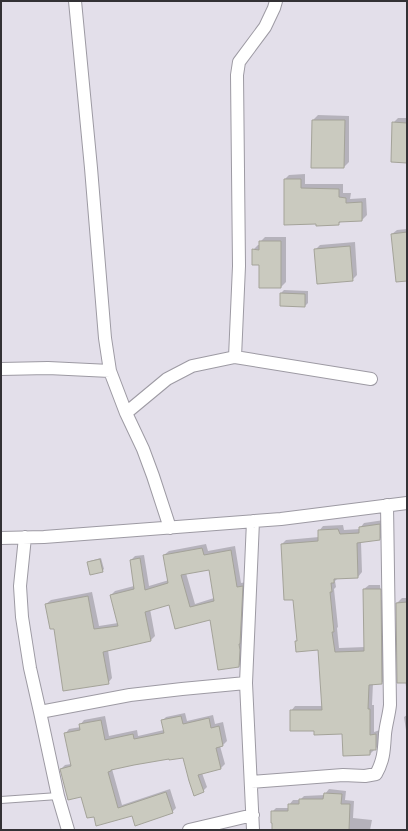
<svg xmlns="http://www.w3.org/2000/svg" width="408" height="831" viewBox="0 0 408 831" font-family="'DM Sans',sans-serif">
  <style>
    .shadow { fill: #0003; fill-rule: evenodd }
    .building { fill: #cacabf; stroke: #a4a399; fill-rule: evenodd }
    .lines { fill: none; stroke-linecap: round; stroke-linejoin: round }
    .lane-casing { stroke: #9d9aa3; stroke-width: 8 }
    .street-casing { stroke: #9d9aa3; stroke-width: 14 }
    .lane { stroke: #fff; stroke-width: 6 }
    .street { stroke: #fff; stroke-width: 12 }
  </style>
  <rect width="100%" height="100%" fill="#e3dfea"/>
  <path class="shadow" d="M 318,115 L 349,116 L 349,162 L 344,167 L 313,120 Z
    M 398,118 L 407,118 L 407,162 L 393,123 Z
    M 305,174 L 305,184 L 343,184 L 343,193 L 351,193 L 350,199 L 366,198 L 367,215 L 362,220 L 342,221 L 338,224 L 285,179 L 289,175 Z
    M 407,229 L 407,280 L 392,234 L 397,230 Z
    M 265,237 L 286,237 L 286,282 L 281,287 L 260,264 L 253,250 L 258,245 L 260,245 L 260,242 Z
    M 355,242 L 357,275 L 352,280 L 315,250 L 320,245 Z
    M 284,290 L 308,291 L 308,303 L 305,306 L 281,293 Z
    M 384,520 L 384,535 L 380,539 L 361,542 L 362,572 L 358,577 L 339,577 L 335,581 L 336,587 L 334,589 L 338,627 L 337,628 L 339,648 L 365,647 L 364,589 L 369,585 L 380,585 L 381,600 L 385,600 L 386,678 L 382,683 L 373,683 L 372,705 L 374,705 L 374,732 L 380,730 L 380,744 L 370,754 L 343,733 L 315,730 L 291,711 L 295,706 L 323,706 L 319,649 L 296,641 L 298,640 L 294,599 L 282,544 L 286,540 L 319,537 L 319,531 L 323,526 L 343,525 L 344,530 L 360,529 L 360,528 L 364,523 Z
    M 206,544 L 208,551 L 235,546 L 241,583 L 247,582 L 243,661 L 239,666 L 211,619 L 170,604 L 150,609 L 155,636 L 151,640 L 108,650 L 112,678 L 108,683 L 55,627 L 46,604 L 51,600 L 92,592 L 99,626 L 118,623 L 111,595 L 115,591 L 134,586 L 131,560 L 135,556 L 144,555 L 149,586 L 169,580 L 164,555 L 169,551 ZM 210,568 L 214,598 L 195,604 L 186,573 Z
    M 101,558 L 104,569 L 102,571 L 88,562 L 90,561 Z
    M 402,598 L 407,598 L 407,696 L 397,603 Z
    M 185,713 L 187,721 L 213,715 L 215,724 L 223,722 L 227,741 L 223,745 L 220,746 L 225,764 L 221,768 L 202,773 L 207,787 L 203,791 L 183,756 L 170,758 L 112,769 L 122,805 L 170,789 L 176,808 L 172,812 L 133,815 L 94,815 L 82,796 L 61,769 L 65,765 L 71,764 L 65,734 L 69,729 L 81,727 L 80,725 L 84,720 L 105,716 L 109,736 L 137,730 L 138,736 L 164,730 L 162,721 L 166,717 Z
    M 407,715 L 407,730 L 406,730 L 404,717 Z
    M 329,789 L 346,791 L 345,800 L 354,801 L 353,818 L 372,820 L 370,830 L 273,830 L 272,812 L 276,808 L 289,808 L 289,805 L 293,800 L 300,800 L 304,796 L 325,795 L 325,794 Z"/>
  <path class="building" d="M 312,120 L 345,120 L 344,168 L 311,168 Z
    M 392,122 L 407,123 L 407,163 L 391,162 Z
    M 284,179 L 301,179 L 301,188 L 339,189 L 339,197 L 346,198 L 346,203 L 362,202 L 362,221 L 339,222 L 339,225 L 316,226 L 316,224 L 284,225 Z
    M 407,232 L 407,281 L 396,282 L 391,234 Z
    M 259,241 L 281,241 L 281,288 L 259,288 L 259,265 L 252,265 L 252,249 L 259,250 Z
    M 350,246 L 353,281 L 317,284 L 314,249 Z
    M 280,293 L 305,294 L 305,307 L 280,306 Z
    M 380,524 L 380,540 L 357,543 L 358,578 L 334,579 L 334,583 L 331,583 L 332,592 L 330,592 L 334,632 L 332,632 L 335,652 L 364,651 L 363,589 L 381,589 L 382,684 L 369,685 L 368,709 L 370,709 L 370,735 L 376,734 L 376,750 L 370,750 L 370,755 L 343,756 L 342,734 L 314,735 L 314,731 L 290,731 L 290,710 L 322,710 L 318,650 L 296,652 L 295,641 L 297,641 L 293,600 L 284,600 L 281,544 L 318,541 L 318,530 L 338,529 L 340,534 L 359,533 L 359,527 Z
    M 202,548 L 204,555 L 231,550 L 237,587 L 243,586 L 240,644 L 239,644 L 240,650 L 239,667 L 218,670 L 210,620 L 175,629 L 169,605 L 145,612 L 151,641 L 103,652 L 109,684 L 63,691 L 54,629 L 50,629 L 45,604 L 88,596 L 94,629 L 118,626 L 110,595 L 134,589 L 130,560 L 140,558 L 145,590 L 168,583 L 163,555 ZM 209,570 L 214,601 L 190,607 L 181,575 Z
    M 100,559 L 103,572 L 90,575 L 87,562 Z
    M 407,602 L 407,683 L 397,683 L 396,603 Z
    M 181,716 L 183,724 L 209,718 L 211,728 L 219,726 L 223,746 L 216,748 L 221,769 L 198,775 L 204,792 L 194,796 L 189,781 L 183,758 L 169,760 L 169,759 L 134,765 L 111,770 L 111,771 L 108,772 L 118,808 L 166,792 L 173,813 L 135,826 L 132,816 L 96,826 L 94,817 L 87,818 L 81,797 L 68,800 L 60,769 L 71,766 L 64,733 L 80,730 L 79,724 L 101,720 L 105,740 L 133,734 L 134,739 L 164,733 L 161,720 Z
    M 324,793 L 342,794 L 341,804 L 350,804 L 349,830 L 272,830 L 272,823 L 271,823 L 271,811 L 288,811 L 288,804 L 299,804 L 299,799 L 323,799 Z"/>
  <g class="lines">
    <g class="lane-casing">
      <path id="lane" d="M 1,800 L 58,796"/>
    </g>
    <g class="street-casing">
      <path id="street" d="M 75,1 L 91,168 L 105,338 L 110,371 L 126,413 L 167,379 L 192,366 L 235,357 L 239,266 L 237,75 L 239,62 L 265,27 L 274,8 L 276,1
        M 235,357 L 371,379
        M 1,369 L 48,368 L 110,371
        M 126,413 L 143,449 L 153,476 L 170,528
        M 253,521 L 246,683 L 253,830
        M 25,537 L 20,586 L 22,617 L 30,668 L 40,712 L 58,796 L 68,830
        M 1,538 L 44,537 L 281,519 L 407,503
        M 40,712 L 130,695 L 182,689 L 246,683
        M 251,782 L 343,775 L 365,776 L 376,774 C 384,760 384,749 385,734 C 386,724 389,715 390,705 L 387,505
        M 189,830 L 253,815"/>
    </g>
    <use href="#lane" class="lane"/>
    <use href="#street" class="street"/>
  </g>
  <rect width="408" height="831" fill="none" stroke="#333135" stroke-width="4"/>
</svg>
